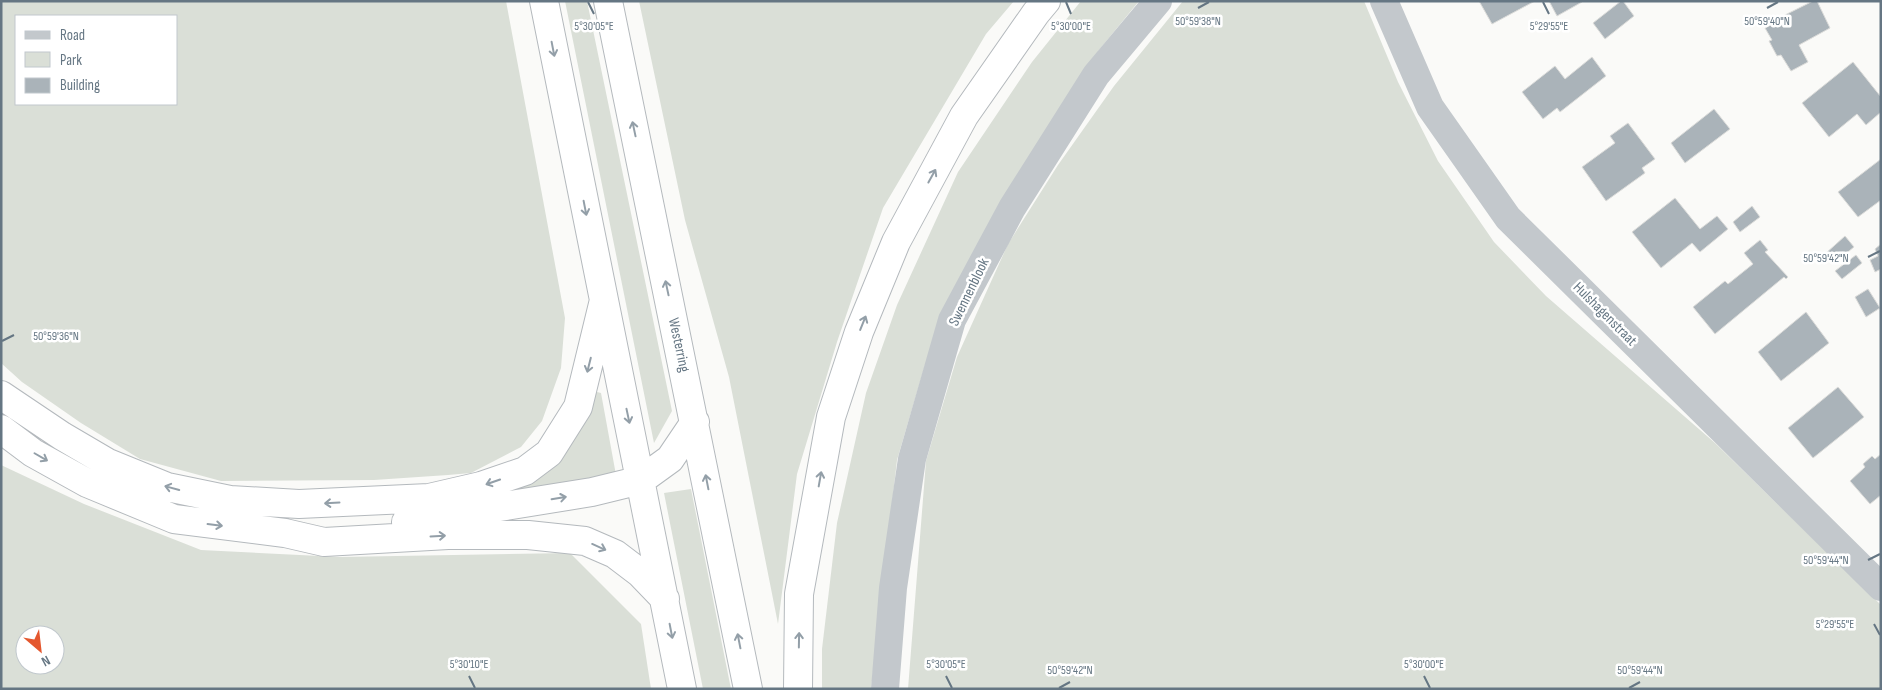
<svg xmlns="http://www.w3.org/2000/svg" width="1882" height="690" viewBox="0 0 1882 690" font-family="'Sofia Sans Condensed',sans-serif">
  <style>
    .green { fill: #dadfd7; fill-rule: evenodd }
    .building { fill: #aab3b9; stroke: #dcdcda }
    .lines { fill: none; stroke-linecap: round; stroke-linejoin: round }
    .highway-casing { stroke: #b4b9bd; stroke-width: 30 }
    .minor { stroke: #c3c8cc; stroke-width: 28 }
    .highway { stroke: #fff; stroke-width: 28 }
    .oneway { stroke: #939fa8 }
    .ticks { fill: none; stroke: #657683; stroke-width: 2 }
    .labels { text-anchor: middle; dominant-baseline: central; stroke-width: 5; stroke-linejoin: round; paint-order: stroke }
    .street-label { font-size: 15px; fill: #657683; stroke: #fff }
    .ticks-label { font-size: 12px; text-anchor: middle; fill: #657683; stroke: #fff; stroke-width: 5; stroke-linejoin: round; paint-order: stroke }
  </style>
  <rect width="100%" height="100%" fill="#fafaf8"/>
  <path class="green" d="M 1,1 L 506,1 L 565,318 L 561,368 L 542,421 L 521,447 L 471,473 L 448,475 L 374,480 L 221,481 L 140,459 L 81,423 L 22,382 L 1,363 ZM 16,16 L 176,16 L 176,104 L 16,104 Z
    M 565,1 L 587,1 L 672,411 L 654,443 Z
    M 639,1 L 1014,1 L 986,34 L 883,208 L 837,342 L 797,474 L 778,624 L 729,377 L 685,220 Z
    M 1081,1 L 1139,1 L 1099,50 L 1023,168 L 956,286 L 925,365 L 897,460 L 871,689 L 822,689 L 822,649 L 837,523 L 866,393 L 897,305 L 958,172 L 1032,62 Z
    M 1183,1 L 1364,1 L 1398,82 L 1438,161 L 1494,242 L 1546,296 L 1715,443 L 1881,605 L 1881,689 L 908,689 L 926,461 L 957,357 L 1008,244 L 1058,165 L 1114,86 Z
    M 597,392 L 601,393 L 616,475 L 510,492 L 541,474 Z
    M 1,465 L 84,504 L 201,550 L 340,557 L 570,553 L 641,624 L 651,689 L 1,689 ZM 25,635 L 55,635 L 55,665 L 25,665 Z
    M 691,489 L 731,689 L 703,689 L 664,493 Z"/>
  <path class="building" d="M 1479,1 L 1535,1 L 1492,24 Z
    M 1549,1 L 1582,1 L 1582,2 L 1557,16 Z
    M 1621,1 L 1623,1 L 1634,16 L 1605,39 L 1593,23 Z
    M 1813,1 L 1817,1 L 1830,28 L 1799,45 L 1808,62 L 1791,71 L 1781,55 L 1777,56 L 1769,41 L 1772,40 L 1765,28 L 1784,18 L 1783,16 Z
    M 1592,57 L 1606,76 L 1560,112 L 1557,108 L 1543,119 L 1522,92 L 1555,66 L 1565,79 Z
    M 1853,62 L 1881,97 L 1881,112 L 1866,125 L 1857,114 L 1829,137 L 1802,103 Z
    M 1714,109 L 1730,129 L 1685,163 L 1671,143 Z
    M 1628,123 L 1655,159 L 1642,168 L 1645,173 L 1606,201 L 1582,167 L 1615,143 L 1610,136 Z
    M 1881,159 L 1881,200 L 1858,217 L 1838,192 Z
    M 1675,198 L 1700,229 L 1717,216 L 1728,229 L 1700,252 L 1692,243 L 1661,268 L 1632,232 Z
    M 1752,206 L 1760,217 L 1740,232 L 1733,222 Z
    M 1845,236 L 1854,247 L 1833,264 L 1825,254 Z
    M 1760,240 L 1768,250 L 1765,252 L 1788,277 L 1786,279 L 1784,277 L 1715,334 L 1693,307 L 1725,281 L 1728,284 L 1753,264 L 1744,253 Z
    M 1881,244 L 1881,269 L 1875,272 L 1870,260 L 1878,256 L 1875,249 Z
    M 1856,255 L 1862,263 L 1842,279 L 1835,271 Z
    M 1868,289 L 1880,308 L 1866,317 L 1855,297 Z
    M 1806,312 L 1829,343 L 1781,381 L 1758,352 Z
    M 1838,387 L 1864,417 L 1813,458 L 1788,428 Z
    M 1881,454 L 1881,495 L 1870,504 L 1850,481 L 1865,467 L 1863,464 L 1872,456 L 1875,459 Z"/>
  <g class="lines">
    <g class="highway-casing">
      <path id="highway" d="M 544,1 L 682,689
        M 608,1 L 748,689
        M 1,395 L 62,436 L 108,463 L 167,487 L 230,500 L 299,504 L 429,498 L 481,486 L 525,471 L 549,453 L 578,407 L 604,300
        M 1,429 L 33,453 L 87,483 L 174,519 L 285,533 L 324,542 L 448,535 L 528,535 L 585,541 L 615,554 L 640,573 L 665,599
        M 406,522 L 592,492 L 641,480 L 670,459 L 695,422
        M 798,689 L 799,594 L 831,417 L 859,332 L 896,242 L 964,116 L 1036,13 L 1046,1"/>
    </g>
    <path class="minor" d="M 1384,1 L 1430,107 L 1508,218 L 1881,587
      M 885,689 L 893,588 L 912,459 L 952,320 L 1012,208 L 1096,75 L 1158,1"/>
    <use href="#highway" class="highway"/>
  </g>
  <defs><path id="oneway-shaft" d="M-6 0H5M1.5-3L5.5 0L1.5 3" fill="none" stroke-width="1.6" stroke-linecap="round" stroke-linejoin="round" transform="scale(1.25)"/></defs>
  <g class="oneway">
    <use href="#oneway-shaft" transform="translate(553 49) rotate(79)"/>
    <use href="#oneway-shaft" transform="translate(634 129) rotate(-102)"/>
    <use href="#oneway-shaft" transform="translate(932 176) rotate(-61)"/>
    <use href="#oneway-shaft" transform="translate(585 208) rotate(79)"/>
    <use href="#oneway-shaft" transform="translate(667 288) rotate(-102)"/>
    <use href="#oneway-shaft" transform="translate(863 323) rotate(-68)"/>
    <use href="#oneway-shaft" transform="translate(589 365) rotate(104)"/>
    <use href="#oneway-shaft" transform="translate(628 416) rotate(78)"/>
    <use href="#oneway-shaft" transform="translate(41 457) rotate(30)"/>
    <use href="#oneway-shaft" transform="translate(820 479) rotate(-80)"/>
    <use href="#oneway-shaft" transform="translate(493 482) rotate(161)"/>
    <use href="#oneway-shaft" transform="translate(707 482) rotate(-101)"/>
    <use href="#oneway-shaft" transform="translate(172 488) rotate(-165)"/>
    <use href="#oneway-shaft" transform="translate(559 498) rotate(-9)"/>
    <use href="#oneway-shaft" transform="translate(332 503) rotate(177)"/>
    <use href="#oneway-shaft" transform="translate(215 525) rotate(7)"/>
    <use href="#oneway-shaft" transform="translate(438 536) rotate(-3)"/>
    <use href="#oneway-shaft" transform="translate(599 547) rotate(24)"/>
    <use href="#oneway-shaft" transform="translate(671 631) rotate(79)"/>
    <use href="#oneway-shaft" transform="translate(799 640) rotate(-89)"/>
    <use href="#oneway-shaft" transform="translate(739 641) rotate(-101)"/>
  </g>
  <path class="ticks" d="M 588,2 L 594,14M 1066,2 L 1071,14M 1543,2 L 1549,14M 1198,8 L 1209,2M 1767,8 L 1778,2M 1868,257 L 1880,251M 2,341 L 14,335M 1868,560 L 1880,554M 1874,624 L 1880,635M 469,676 L 475,688M 946,676 L 952,688M 1424,676 L 1430,688M 1059,688 L 1070,682M 1629,688 L 1640,682"/>
  <g class="labels">
    <g class="street-label">
      <text transform="translate(969 292) rotate(-64)">Swennenblook</text>
      <text transform="translate(1605 314) rotate(45)">Hulshagenstraat</text>
      <text transform="translate(679 345) rotate(78)">Westerring</text>
    </g>
  </g>
  <g class="ticks-label">
    <text x="1767" y="25">50°59'40"N</text>
    <text x="1198" y="25">50°59'38"N</text>
    <text x="1071" y="30">5°30'00"E</text>
    <text x="1549" y="30">5°29'55"E</text>
    <text x="594" y="30">5°30'05"E</text>
    <text x="1826" y="262">50°59'42"N</text>
    <text x="56" y="340">50°59'36"N</text>
    <text x="1826" y="564">50°59'44"N</text>
    <text x="1835" y="628">5°29'55"E</text>
    <text x="469" y="668">5°30'10"E</text>
    <text x="946" y="668">5°30'05"E</text>
    <text x="1424" y="668">5°30'00"E</text>
    <text x="1070" y="674">50°59'42"N</text>
    <text x="1640" y="674">50°59'44"N</text>
  </g>
  <rect width="1882" height="690" fill="none" stroke="#657683" stroke-width="5"/>
  <rect x="15" y="15" width="162" height="90" fill="#ffffff" stroke="#c1c8cd"/>
  <rect x="25" y="31" width="25" height="8" fill="#c3c8cc" stroke="#c1c8cd"/>
  <text x="60" y="40" font-size="15" fill="#657683">Road</text>
  <rect x="25" y="52" width="25" height="15" fill="#dadfd7" stroke="#c1c8cd"/>
  <text x="60" y="65" font-size="15" fill="#657683">Park</text>
  <rect x="25" y="78" width="25" height="15" fill="#aab3b9" stroke="#c1c8cd"/>
  <text x="60" y="90" font-size="15" fill="#657683">Building</text>
  <g transform="translate(40 650) rotate(152)"><circle r="24" fill="#ffffff" stroke="#c1c8cd"/>
  <path d="M0-4L9 19L0 12L-9 19Z" fill="#e4572e"/>
  <text y="-8" font-size="14" font-weight="bold" text-anchor="middle" fill="#657683">N</text>
  </g>
</svg>
